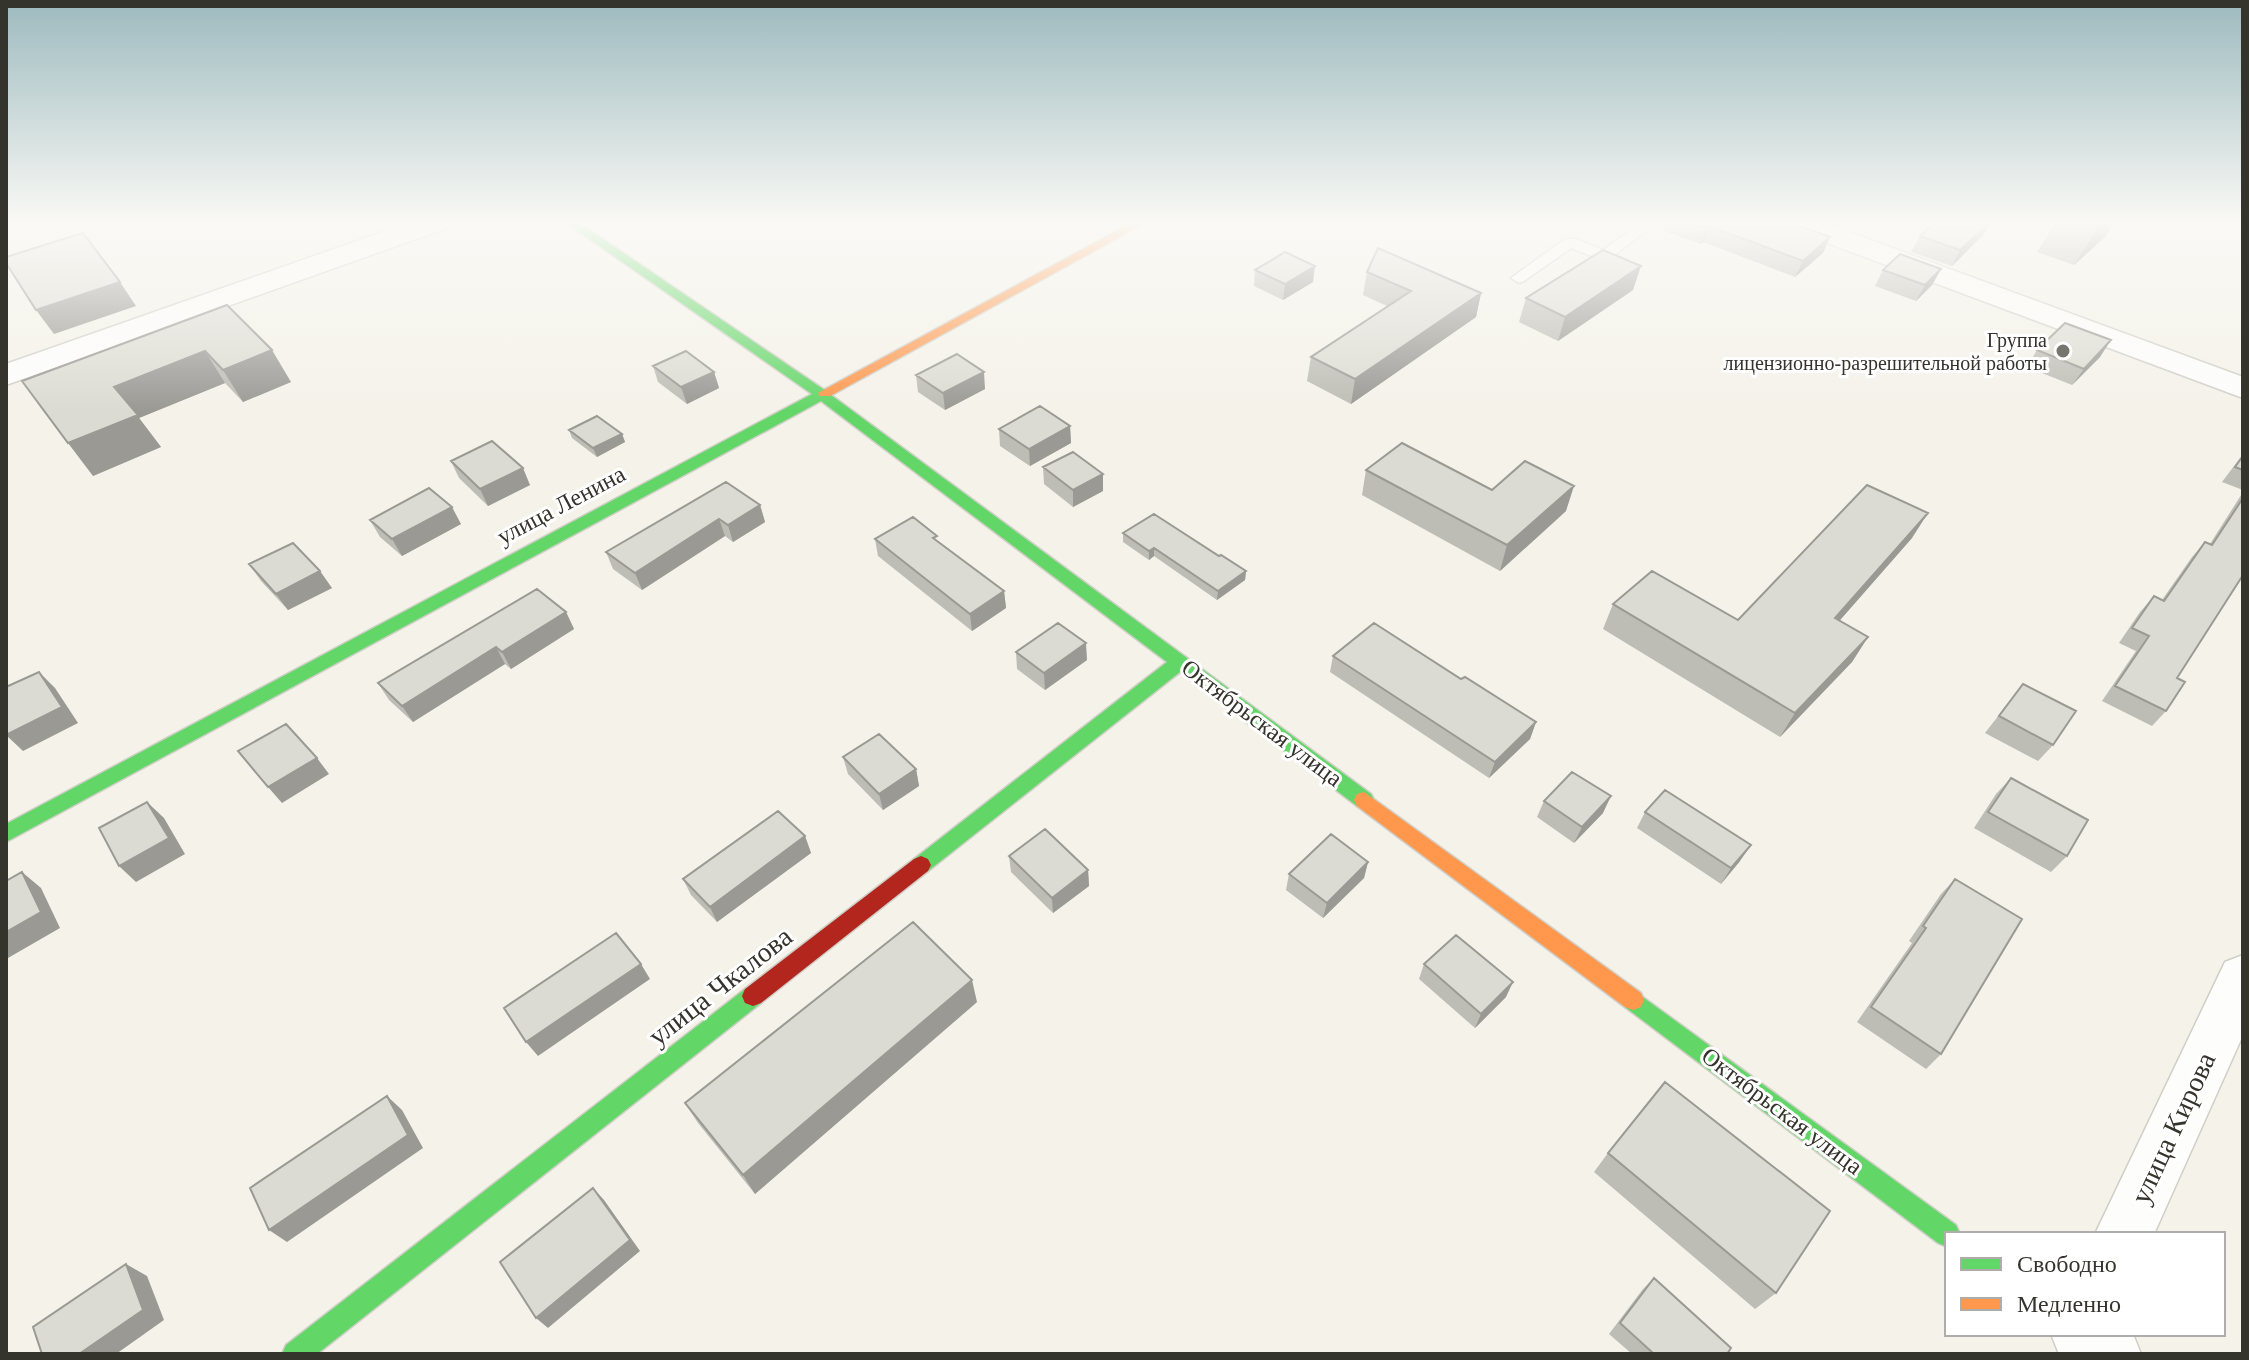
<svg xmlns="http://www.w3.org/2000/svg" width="2249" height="1360" viewBox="0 0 2249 1360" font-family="'Times New Roman',serif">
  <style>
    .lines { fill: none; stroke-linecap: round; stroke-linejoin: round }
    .lane-casing { stroke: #d0cfc7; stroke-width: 3 }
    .street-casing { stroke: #d0cfc7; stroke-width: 3 }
    .fast-casing { stroke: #d0cfc7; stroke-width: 3 }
    .slow-casing { stroke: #d0cfc7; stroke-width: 3 }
    .jam-casing { stroke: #d0cfc7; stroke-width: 3 }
    .lane { fill: #fdfdfc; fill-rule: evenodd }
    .street { fill: #fdfdfc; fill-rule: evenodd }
    .fast { fill: #63d668; fill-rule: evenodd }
    .slow { fill: #ff974d; fill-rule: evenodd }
    .jam { fill: #b3261e; fill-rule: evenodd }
    .wall { fill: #bdbcb5 }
    .shaded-wall { fill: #9a9994 }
    .building { fill: #dcdbd3; stroke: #9a9994; stroke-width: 2 }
    .poi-dot { fill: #77766e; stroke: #fff; stroke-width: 3 }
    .labels { text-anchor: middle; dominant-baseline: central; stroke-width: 6; stroke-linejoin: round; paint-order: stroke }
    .far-poi-label { font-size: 20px; fill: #34332c; stroke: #fff; text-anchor: end }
    .street-label { font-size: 24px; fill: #34332c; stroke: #fff }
    .near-street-label { font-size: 28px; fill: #34332c; stroke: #fff }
  </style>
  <rect width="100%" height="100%" fill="#f4f2e9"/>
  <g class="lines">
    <g class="lane-casing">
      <path id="lane" d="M 1642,222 L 1658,222 L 1609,259 L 1599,259 L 1571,248 L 1524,281 L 1519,283 L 1511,278 L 1565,239 L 1575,239 L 1603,250 Z"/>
    </g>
    <g class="street-casing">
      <path id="street" d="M 411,222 L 451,222 L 447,228 L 6,385 L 6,364 Z
        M 1783,222 L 1822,222 L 2243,377 L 2243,398 L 1787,228 Z
        M 2243,955 L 2243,1035 L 2154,1234 L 2095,1234 L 2225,962 Z
        M 2051,1334 L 2133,1334 L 2141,1354 L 2059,1354 Z"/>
    </g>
    <g class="fast-casing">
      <path id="fast" d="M 565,222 L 578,222 L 823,389 L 830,390 L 831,395 L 1371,794 L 1374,800 L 1371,806 L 1364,808 L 1357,806 L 1180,672 L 928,871 L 921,874 L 914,871 L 911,865 L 914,859 L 1167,662 L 821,401 L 6,842 L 6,824 L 812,394 Z
        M 753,986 L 761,989 L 764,996 L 761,1003 L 317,1354 L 282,1354 L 286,1345 L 745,989 Z
        M 1633,990 L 1956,1225 L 1960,1234 L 1947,1234 L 1947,1247 L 1938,1243 L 1625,1007 L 1622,1000 L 1625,993 Z"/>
    </g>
    <g class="slow-casing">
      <path id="slow" d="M 1133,222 L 1147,222 L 830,396 L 820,396 L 818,393 Z
        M 1364,792 L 1641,993 L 1644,1000 L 1641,1007 L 1633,1010 L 1625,1007 L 1357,806 L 1354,800 L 1357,794 Z"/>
    </g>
    <g class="jam-casing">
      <path id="jam" d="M 921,856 L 928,859 L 931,865 L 928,871 L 761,1003 L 753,1006 L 745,1003 L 742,996 L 745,989 L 914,859 Z"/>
    </g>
    <use href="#lane" class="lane"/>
    <use href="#street" class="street"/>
    <use href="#fast" class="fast"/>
    <use href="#slow" class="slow"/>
    <use href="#jam" class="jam"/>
  </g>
  <path class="wall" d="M 1667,222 L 1790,222 L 1823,253 L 1795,277 L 1703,242 L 1701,244 L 1664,231 Z
    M 2056,222 L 2114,222 L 2105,237 L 2074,265 L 2037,252 Z
    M 1984,234 L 1952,266 L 1911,252 L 1920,236 Z
    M 1941,269 L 1932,285 L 1916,301 L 1875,286 L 1883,270 Z
    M 1255,270 L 1313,282 L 1283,300 L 1254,286 Z
    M 1367,272 L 1481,293 L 1476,317 L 1351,404 L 1307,381 L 1311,357 L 1387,306 L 1363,295 Z
    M 1633,290 L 1558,341 L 1519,322 L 1526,298 Z
    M 227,305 L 291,382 L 243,402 L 225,383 L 139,418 L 161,447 L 93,476 Z
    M 2037,350 L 2100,357 L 2072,385 L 2027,367 Z
    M 653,366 L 714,372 L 719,388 L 687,404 L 658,382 Z
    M 916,375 L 985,389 L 945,410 L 918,392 Z
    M 1070,426 L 1071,443 L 1030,466 L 1000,446 L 999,429 Z
    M 569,430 L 622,434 L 625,442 L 597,457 L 572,438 Z
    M 2243,454 L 2243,490 L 2222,482 Z
    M 451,461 L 530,485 L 488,506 L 459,478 Z
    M 1043,467 L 1103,474 L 1103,491 L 1073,507 L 1044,484 Z
    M 1366,470 L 1492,490 L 1566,511 L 1500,571 L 1362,495 Z
    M 2243,492 L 2243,575 L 2177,678 L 2166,711 L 2152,726 L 2102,701 L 2136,651 L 2119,643 L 2140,612 L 2154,596 L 2162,600 L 2192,557 L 2205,542 L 2210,544 Z
    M 760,505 L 765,522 L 733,542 L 725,536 L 642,590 L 613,569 L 606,552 Z
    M 370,520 L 461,524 L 402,556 L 380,537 Z
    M 1123,533 L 1219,556 L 1246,571 L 1245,580 L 1217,600 L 1154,556 L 1149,560 L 1123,542 Z
    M 1912,538 L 1839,621 L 1868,637 L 1852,662 L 1780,737 L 1603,629 L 1613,604 L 1738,620 Z
    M 875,539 L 938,542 L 1004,591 L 1006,608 L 972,631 L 878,556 Z
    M 249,564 L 332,588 L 288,610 L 261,581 Z
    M 566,612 L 574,629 L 511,669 L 505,664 L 413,722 L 389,700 L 378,683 Z
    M 1016,652 L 1087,660 L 1045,690 L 1017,669 Z
    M 1333,656 L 1461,679 L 1536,722 L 1530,739 L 1489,778 L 1330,672 Z
    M 2023,684 L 2053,745 L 2038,761 L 1985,733 Z
    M 843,757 L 916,769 L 919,786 L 883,810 L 848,774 Z
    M 2011,778 L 2067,856 L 2051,872 L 1974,828 L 1996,794 Z
    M 1544,801 L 1603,813 L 1574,843 L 1537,817 Z
    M 1645,812 L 1740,861 L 1721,884 L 1637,828 Z
    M 805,836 L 811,853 L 717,922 L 691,895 L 683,879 Z
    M 1009,856 L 1088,870 L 1089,886 L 1053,913 L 1011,872 Z
    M 1368,862 L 1364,878 L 1323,918 L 1286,890 L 1289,874 Z
    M 1955,879 L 1941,1054 L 1926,1069 L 1857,1022 L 1912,943 L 1909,941 L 1941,894 Z
    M 1424,964 L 1506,997 L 1475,1028 L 1419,979 Z
    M 977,1002 L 755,1194 L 698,1123 L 685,1103 Z
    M 1608,1153 L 1776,1293 L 1755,1309 L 1594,1172 Z
    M 1654,1278 L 1727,1354 L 1632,1354 L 1609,1334 L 1643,1289 Z"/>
  <path class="shaded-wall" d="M 1990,222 L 1991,222 L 1984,234 L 1952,266 L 1960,250 Z
    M 2102,222 L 2114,222 L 2105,237 L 2074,265 Z
    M 1709,226 L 1703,242 L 1701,244 L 1707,228 Z
    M 1830,237 L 1823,253 L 1795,277 L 1803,261 Z
    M 1315,266 L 1313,282 L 1283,300 L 1285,284 Z
    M 1641,266 L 1633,290 L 1558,341 L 1565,317 Z
    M 1941,269 L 1932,285 L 1916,301 L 1925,285 Z
    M 120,282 L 136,306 L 54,334 L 36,310 Z
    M 1481,293 L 1476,317 L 1351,404 L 1355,379 Z
    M 2111,340 L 2100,357 L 2072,385 L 2084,369 Z
    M 272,350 L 291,382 L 243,402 L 223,370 Z
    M 205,351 L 225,383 L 139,418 L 161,447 L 93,476 L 68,443 L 114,387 Z
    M 714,372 L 719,388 L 687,404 L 681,387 Z
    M 984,372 L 985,389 L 945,410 L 943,393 Z
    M 1070,426 L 1071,443 L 1030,466 L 1029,449 Z
    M 622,434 L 625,442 L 597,457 L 593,448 Z
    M 523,468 L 530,485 L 488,506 L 480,489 Z
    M 1103,474 L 1103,491 L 1073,507 L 1073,490 Z
    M 1574,486 L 1566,511 L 1500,571 L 1507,545 Z
    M 760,505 L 765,522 L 733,542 L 728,525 Z
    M 452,507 L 461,524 L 402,556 L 392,539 Z
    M 1928,513 L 1912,538 L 1820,643 L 1835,618 Z
    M 719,519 L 725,536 L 642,590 L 635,573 Z
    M 1154,548 L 1154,556 L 1149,560 L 1149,551 Z
    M 320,571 L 332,588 L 288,610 L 276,594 Z
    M 1246,571 L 1245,580 L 1217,600 L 1218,591 Z
    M 1004,591 L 1006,608 L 972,631 L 970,614 Z
    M 566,612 L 574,629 L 511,669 L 502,652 Z
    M 1868,637 L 1852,662 L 1780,737 L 1795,713 Z
    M 1086,643 L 1087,660 L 1045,690 L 1044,673 Z
    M 496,647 L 505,664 L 413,722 L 402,706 Z
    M 39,672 L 55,688 L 78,723 L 23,751 L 6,735 Z
    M 1536,722 L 1530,739 L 1489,778 L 1495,762 Z
    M 317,758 L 329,774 L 282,803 L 268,787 Z
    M 916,769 L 919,786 L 883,810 L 879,794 Z
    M 1611,796 L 1603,813 L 1574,843 L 1582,827 Z
    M 147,802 L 164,818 L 185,854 L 136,882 L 119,866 Z
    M 805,836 L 811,853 L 717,922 L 710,907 Z
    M 1751,845 L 1740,861 L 1721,884 L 1731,868 Z
    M 1368,862 L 1364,878 L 1323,918 L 1327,903 Z
    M 1088,870 L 1089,886 L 1053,913 L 1052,898 Z
    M 22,872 L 41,888 L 60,928 L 8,958 L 6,956 L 6,932 Z
    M 641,964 L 650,979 L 538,1056 L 526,1042 Z
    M 972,980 L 977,1002 L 755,1194 L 743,1175 Z
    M 1513,982 L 1506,997 L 1475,1028 L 1481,1014 Z
    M 387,1096 L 402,1110 L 423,1148 L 287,1242 L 269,1230 Z
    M 593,1188 L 604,1200 L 640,1251 L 548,1328 L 536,1318 Z
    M 126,1264 L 147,1276 L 164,1320 L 116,1354 L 79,1354 Z"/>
  <path class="building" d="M 1688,222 L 1790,222 L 1830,237 L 1803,261 L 1709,226 L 1707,228 Z
    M 1935,222 L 1990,222 L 1960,250 L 1920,236 Z
    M 83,233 L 120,282 L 36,310 L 6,263 L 6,257 Z
    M 1378,248 L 1481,293 L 1355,379 L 1311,357 L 1411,291 L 1367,272 Z
    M 1603,250 L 1641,266 L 1565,317 L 1526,298 Z
    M 1285,252 L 1315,266 L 1285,284 L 1255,270 Z
    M 1900,254 L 1941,269 L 1925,285 L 1883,270 Z
    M 227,305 L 272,350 L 223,370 L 205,351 L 114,387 L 138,415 L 68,443 L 22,381 Z
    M 2065,323 L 2111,340 L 2084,369 L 2037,350 Z
    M 686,351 L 714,372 L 681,387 L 653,366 Z
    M 957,354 L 984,372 L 943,393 L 916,375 Z
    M 1040,406 L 1070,426 L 1029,449 L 999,429 Z
    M 597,416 L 622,434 L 593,448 L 569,430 Z
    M 492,441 L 523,468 L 480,489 L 451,461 Z
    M 1402,443 L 1492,490 L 1525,461 L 1574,486 L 1507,545 L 1366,470 Z
    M 1073,452 L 1103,474 L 1073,490 L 1043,467 Z
    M 2243,456 L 2243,470 L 2235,467 Z
    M 726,482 L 760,505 L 728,525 L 719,519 L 635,573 L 606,552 Z
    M 1867,485 L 1928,513 L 1835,618 L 1868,637 L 1795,713 L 1613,604 L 1652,571 L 1738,620 Z
    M 429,488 L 452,507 L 392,539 L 370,520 Z
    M 2243,498 L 2243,575 L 2177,678 L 2185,682 L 2166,711 L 2115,686 L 2149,636 L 2132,628 L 2154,596 L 2164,601 L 2205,542 L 2212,545 Z
    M 1154,514 L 1219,556 L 1221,555 L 1246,571 L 1218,591 L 1154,548 L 1149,551 L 1123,533 Z
    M 913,517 L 937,536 L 933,538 L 1004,591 L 970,614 L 875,539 Z
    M 293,543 L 320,571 L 276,594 L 249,564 Z
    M 537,589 L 566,612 L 502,652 L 496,647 L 402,706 L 378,683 Z
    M 1058,623 L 1086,643 L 1044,673 L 1016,652 Z
    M 1374,623 L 1461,679 L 1465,677 L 1536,722 L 1495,762 L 1333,656 Z
    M 39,672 L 62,707 L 6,735 L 6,687 Z
    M 2023,684 L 2076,711 L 2053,745 L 1999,716 Z
    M 286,724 L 317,758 L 268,787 L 238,751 Z
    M 879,734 L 916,769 L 879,794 L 843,757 Z
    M 1572,772 L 1611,796 L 1582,827 L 1544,801 Z
    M 2011,778 L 2088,820 L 2067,856 L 1988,812 Z
    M 1665,790 L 1751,845 L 1731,868 L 1645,812 Z
    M 147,802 L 169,838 L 119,866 L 99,828 Z
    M 778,811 L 805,836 L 710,907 L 683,879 Z
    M 1045,829 L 1088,870 L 1052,898 L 1009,856 Z
    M 1331,834 L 1368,862 L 1327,903 L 1289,874 Z
    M 22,872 L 41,912 L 6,932 L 6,881 Z
    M 1955,879 L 2022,919 L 1941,1054 L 1871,1007 L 1926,928 L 1923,926 Z
    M 913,922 L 972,980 L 743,1175 L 685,1103 Z
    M 616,933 L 641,964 L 526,1042 L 504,1008 Z
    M 1456,935 L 1513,982 L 1481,1014 L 1424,964 Z
    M 1665,1082 L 1830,1211 L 1776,1293 L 1608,1153 Z
    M 387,1096 L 408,1135 L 269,1230 L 250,1188 Z
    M 593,1188 L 630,1240 L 536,1318 L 500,1262 Z
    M 126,1264 L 143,1310 L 79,1354 L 42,1354 L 33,1327 Z
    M 1654,1278 L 1731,1348 L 1727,1354 L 1654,1354 L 1620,1323 Z"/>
  <linearGradient id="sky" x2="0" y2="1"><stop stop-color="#9dbabf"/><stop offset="0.54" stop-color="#faf9f5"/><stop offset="1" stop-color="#faf9f5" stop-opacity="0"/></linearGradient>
  <rect width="2249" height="412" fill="url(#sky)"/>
  <circle class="poi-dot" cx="2063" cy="351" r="8"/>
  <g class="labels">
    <g class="far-poi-label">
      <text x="2047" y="340">Группа<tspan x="2047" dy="23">лицензионно-разрешительной работы</tspan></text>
    </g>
    <g class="street-label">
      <text transform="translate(561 505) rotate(-28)">улица Ленина</text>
      <text transform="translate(1262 723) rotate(37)">Октябрьская улица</text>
      <text transform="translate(1782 1111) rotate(37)">Октябрьская улица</text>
    </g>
    <g class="near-street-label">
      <text transform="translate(720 986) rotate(-38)">улица Чкалова</text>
      <text transform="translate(2173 1128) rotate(-65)">улица Кирова</text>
    </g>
  </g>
  <rect width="2249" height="1360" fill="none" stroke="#34332c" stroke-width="16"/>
  <rect x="1945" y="1232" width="280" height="104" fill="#ffffff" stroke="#aeadab" stroke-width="2"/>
  <rect x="1961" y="1258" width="40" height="12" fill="#63d668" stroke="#aeadab" stroke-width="2"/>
  <text x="2017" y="1272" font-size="24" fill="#34332c">Свободно</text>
  <rect x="1961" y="1298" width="40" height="12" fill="#ff974d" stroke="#aeadab" stroke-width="2"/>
  <text x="2017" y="1312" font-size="24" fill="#34332c">Медленно</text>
</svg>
